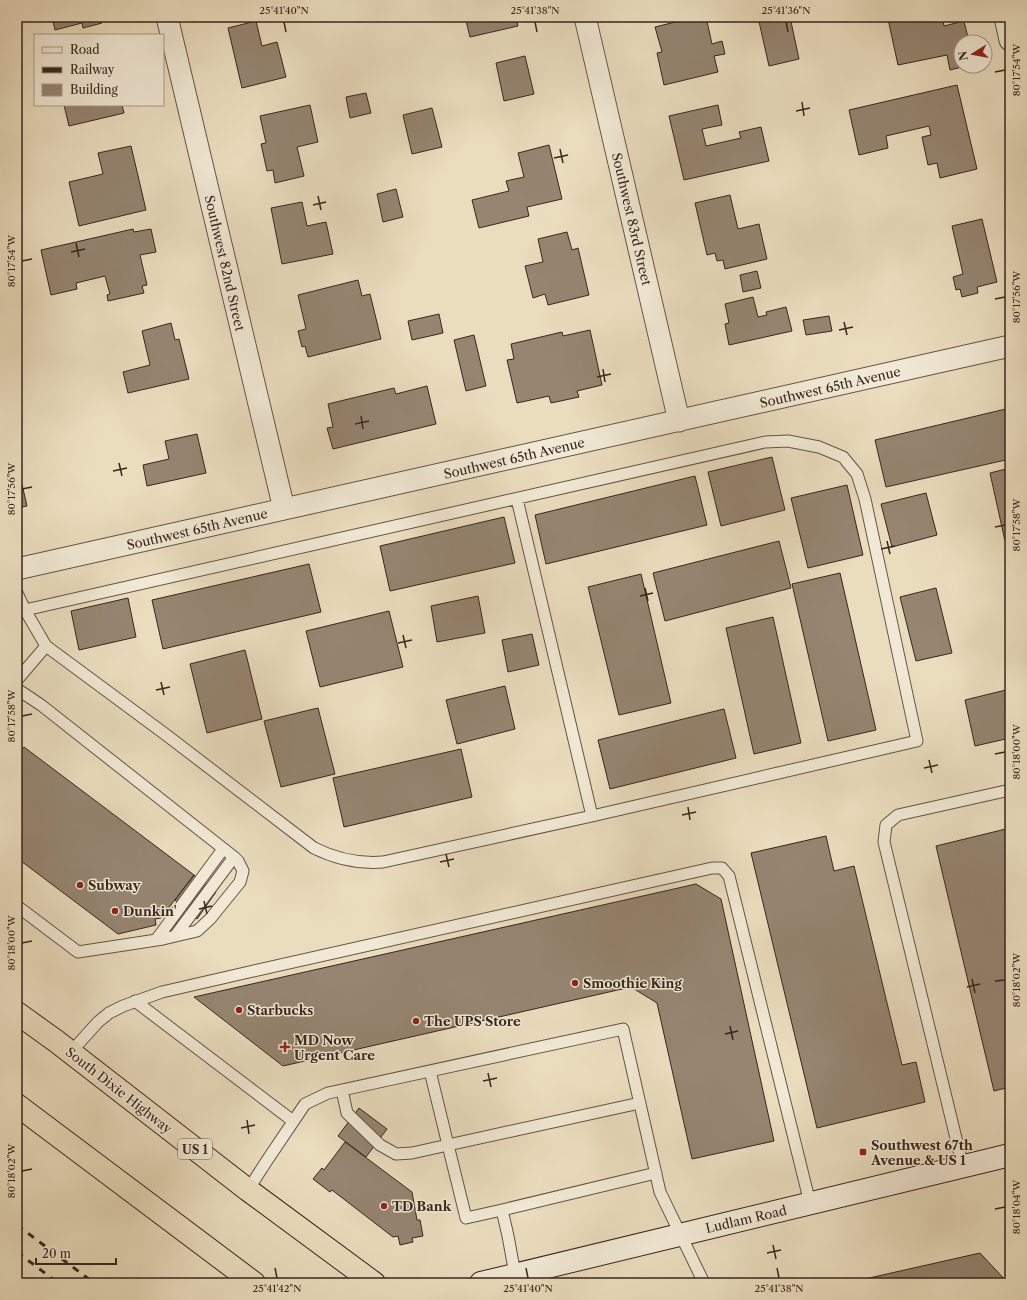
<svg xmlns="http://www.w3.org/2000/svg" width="1027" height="1300" viewBox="0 0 1027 1300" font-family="'Libre Caslon Text',serif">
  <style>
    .building { fill: #958571; stroke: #38261e }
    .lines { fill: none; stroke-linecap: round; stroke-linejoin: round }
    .service-casing { stroke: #645446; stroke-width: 13 }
    .minor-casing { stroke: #645446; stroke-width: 23 }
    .secondary-casing { stroke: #38261e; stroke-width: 24 }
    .trunk-casing { stroke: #38261e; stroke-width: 24 }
    .service { stroke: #f1e9d5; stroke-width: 11 }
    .minor { stroke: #f1e9d5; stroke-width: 21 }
    .secondary { stroke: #f1e9d5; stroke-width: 22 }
    .trunk { stroke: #eaddbe; stroke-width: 22 }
    .rail { stroke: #38261e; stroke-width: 3; stroke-dasharray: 7 7; stroke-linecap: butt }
    .ticks { fill: none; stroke: #38261e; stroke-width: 1.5 }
    .poi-dot { fill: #8f2418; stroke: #f1e9d5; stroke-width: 1.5 }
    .labels { text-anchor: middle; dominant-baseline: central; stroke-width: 3; stroke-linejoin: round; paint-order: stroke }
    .shield { fill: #f1e9d5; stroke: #706055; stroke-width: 1 }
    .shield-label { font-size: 12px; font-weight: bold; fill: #38261e }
    .street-label { font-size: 13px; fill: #38261e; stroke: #f1e9d5 }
    .poi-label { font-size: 13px; font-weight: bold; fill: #38261e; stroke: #f1e9d5; text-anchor: start }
    .neatline { fill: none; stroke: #38261e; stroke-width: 1.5 }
    .ticks-label { font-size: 10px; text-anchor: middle; fill: #38261e }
  </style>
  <rect width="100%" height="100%" fill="#eaddbe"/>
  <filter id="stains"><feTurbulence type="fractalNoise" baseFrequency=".005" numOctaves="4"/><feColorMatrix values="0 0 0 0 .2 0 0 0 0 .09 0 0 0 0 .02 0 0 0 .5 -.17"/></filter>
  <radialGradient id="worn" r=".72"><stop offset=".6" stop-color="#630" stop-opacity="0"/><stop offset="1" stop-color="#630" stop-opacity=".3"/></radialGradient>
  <path class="building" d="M 52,17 L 101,17 L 102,23 L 83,28 L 82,23 L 55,30 Z
    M 465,17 L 516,17 L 518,26 L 470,37 Z
    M 696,17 L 706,17 L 712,44 L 722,41 L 725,54 L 714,56 L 718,72 L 664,85 L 657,53 L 662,52 L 655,27 Z
    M 758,17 L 790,17 L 799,59 L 769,66 Z
    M 899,17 L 942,17 L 944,26 L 964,21 L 969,42 L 961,42 L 961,66 L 966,66 L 950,70 L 947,55 L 898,65 L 888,19 Z
    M 256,21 L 262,46 L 277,42 L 286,77 L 242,88 L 228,28 Z
    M 525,56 L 534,94 L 504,101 L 496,63 Z
    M 957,85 L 977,169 L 940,178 L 937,163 L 928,165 L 922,137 L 931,135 L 929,126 L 886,136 L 888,148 L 859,155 L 849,110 Z
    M 366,93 L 371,113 L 350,118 L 346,97 Z
    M 64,105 L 122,105 L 124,113 L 69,126 Z
    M 310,105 L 318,142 L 297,147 L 304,176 L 275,183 L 273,170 L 267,171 L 261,144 L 266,143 L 260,116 Z
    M 718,105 L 722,125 L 702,129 L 706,146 L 741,138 L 739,132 L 761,127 L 769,161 L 684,180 L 669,116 Z
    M 432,108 L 442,147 L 412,154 L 403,115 Z
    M 549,145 L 562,199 L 527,207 L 529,216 L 479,228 L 472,200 L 509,191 L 506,181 L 524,177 L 518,153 Z
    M 131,146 L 146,210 L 79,226 L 69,182 L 103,174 L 98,153 Z
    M 396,189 L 403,217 L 383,222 L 377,194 Z
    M 730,195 L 738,229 L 759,224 L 767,259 L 725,269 L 723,260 L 717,261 L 715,253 L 707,255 L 695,203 Z
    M 302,202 L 307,226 L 326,222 L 333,254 L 282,264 L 271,208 Z
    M 982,219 L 997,282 L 977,287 L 978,293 L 962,297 L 960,289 L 956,290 L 953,277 L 963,274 L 952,226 Z
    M 133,229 L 134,232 L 151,229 L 156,252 L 140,255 L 147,285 L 142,286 L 144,293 L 108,301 L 107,295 L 110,294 L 105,276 L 76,283 L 77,289 L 51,295 L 41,250 Z
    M 567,232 L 572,250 L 578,248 L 589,295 L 548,305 L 545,294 L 533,298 L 525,266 L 543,262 L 538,239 Z
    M 757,271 L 761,288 L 743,292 L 740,275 Z
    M 358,280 L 362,296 L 370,294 L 381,339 L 308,357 L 305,346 L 302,347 L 298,331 L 306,329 L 298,295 Z
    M 753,297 L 758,317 L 767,315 L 766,312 L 786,307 L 792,331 L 729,345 L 725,324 L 729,323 L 725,304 Z
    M 439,314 L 443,333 L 412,340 L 408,321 Z
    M 829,316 L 832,331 L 806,335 L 803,320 Z
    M 171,323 L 175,340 L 179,339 L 189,379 L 128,393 L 123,372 L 150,365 L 142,331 Z
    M 590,330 L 602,385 L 577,391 L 579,397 L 551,403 L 549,396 L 517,403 L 507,360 L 514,359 L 511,344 L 562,332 L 563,336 Z
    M 474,335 L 486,386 L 466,391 L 454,340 Z
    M 427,386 L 436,424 L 333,449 L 327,428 L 333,427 L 328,404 L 394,388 L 396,394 Z
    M 1010,408 L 1010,459 L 886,487 L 875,440 Z
    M 197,434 L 206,473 L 147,486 L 143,465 L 169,459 L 165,441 Z
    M 772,457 L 785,510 L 721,526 L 708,472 Z
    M 17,463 L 27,506 L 17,508 Z
    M 1010,468 L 1010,540 L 1005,541 L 990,473 Z
    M 695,476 L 707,525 L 546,564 L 535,515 Z
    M 847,485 L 863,555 L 808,568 L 791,498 Z
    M 926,493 L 937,535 L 892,547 L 881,504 Z
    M 504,517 L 515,563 L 390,591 L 380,546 Z
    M 779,541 L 791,588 L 665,621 L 653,573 Z
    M 309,564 L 321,612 L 163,649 L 152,600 Z
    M 840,573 L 876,730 L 828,741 L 792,584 Z
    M 641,574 L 671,703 L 619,715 L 588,587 Z
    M 936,588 L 952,653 L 916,661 L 900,597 Z
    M 478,596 L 485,633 L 437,642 L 431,606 Z
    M 128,598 L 136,637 L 79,650 L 71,611 Z
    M 389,611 L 403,667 L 320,687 L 306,631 Z
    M 773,617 L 801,743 L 754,754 L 726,628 Z
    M 532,634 L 539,665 L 508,672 L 502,640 Z
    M 245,650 L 262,719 L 207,733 L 190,664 Z
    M 505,686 L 515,729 L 457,744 L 446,700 Z
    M 1010,689 L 1010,738 L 975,746 L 965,700 Z
    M 318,708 L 335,774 L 281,787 L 264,721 Z
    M 724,709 L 736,758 L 610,789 L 598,740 Z
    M 24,747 L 194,875 L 161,918 L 155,919 L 156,925 L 118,934 L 17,858 L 17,756 Z
    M 461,749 L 472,797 L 344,827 L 333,778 Z
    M 1010,828 L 1010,1087 L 994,1091 L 936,846 Z
    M 826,836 L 834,871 L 854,866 L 902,1065 L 916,1062 L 925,1102 L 817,1128 L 751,853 Z
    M 194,875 L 216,892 L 197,919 L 175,900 Z
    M 696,884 L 721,899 L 774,1141 L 692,1159 L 657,1003 L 631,987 L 283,1066 L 194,997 Z
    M 359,1108 L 387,1129 L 366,1157 L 338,1136 Z
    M 345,1142 L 412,1192 L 417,1220 L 420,1220 L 423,1236 L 412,1238 L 413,1242 L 400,1245 L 398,1236 L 393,1237 L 332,1190 L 330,1192 L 313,1179 L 322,1168 L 324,1170 Z
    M 980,1253 L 1008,1283 L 847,1283 Z"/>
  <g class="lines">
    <g class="service-casing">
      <path id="service" d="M 517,499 L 592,816
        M 17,593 L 25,610 L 46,646 L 165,734 L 314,848 C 336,859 358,864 383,862 L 592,816 L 917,741 L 865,499 L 857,474 L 843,457 L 819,447 L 788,441 L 765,442 L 25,610
        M 17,680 L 46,646
        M 17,689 L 41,705 L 234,857 L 238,861 L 243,871 L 240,882 L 210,919 L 197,931 L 163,939 L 78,952 L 17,906
        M 175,936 L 234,857
        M 156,940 L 223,849
        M 135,1001 L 293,1121
        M 71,1052 L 98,1022 L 109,1013 L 123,1006 L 162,992 L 249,972 L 712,868 L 722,868 L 729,876 L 810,1203
        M 430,1071 L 448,1145 L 640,1103
        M 342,1090 L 347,1113 L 380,1145 L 396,1154 L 412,1153 L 448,1145 L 466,1218 L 502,1210 L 508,1236 L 515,1274
        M 963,1167 L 884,842 L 886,825 L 898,815 L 1010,790
        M 248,1190 L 266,1162 L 305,1104 L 328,1093 L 623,1029 L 660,1192 L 704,1283
        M 502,1210 L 656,1173"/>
    </g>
    <g class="minor-casing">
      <path id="minor" d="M 167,17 L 284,509
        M 585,17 L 679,421
        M 1005,17 L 1010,40
        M 17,569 L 1010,346"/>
    </g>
    <g class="secondary-casing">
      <path id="secondary" d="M 481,1283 L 1010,1155"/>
    </g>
    <g class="trunk-casing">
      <path id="trunk" d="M 17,1013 L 56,1041 L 248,1190 L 374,1283
        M 17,1105 L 254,1283"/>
    </g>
    <use href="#service" class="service"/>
    <use href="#minor" class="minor"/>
    <use href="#secondary" class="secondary"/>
    <use href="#trunk" class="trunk"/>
    <path class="rail" d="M 17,1225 L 94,1283
      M 17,1252 L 58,1283"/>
  </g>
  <path class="ticks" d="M 284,22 L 286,32M 535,22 L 537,32M 786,22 L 788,32M 995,72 L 1005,70M 802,102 L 804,116M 796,111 L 810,108M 560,149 L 563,163M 554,158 L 568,155M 318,196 L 321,210M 313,205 L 326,202M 76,243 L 79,257M 71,252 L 85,249M 22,261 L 32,259M 995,299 L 1005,297M 844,322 L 847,335M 839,330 L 853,327M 603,369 L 605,382M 597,377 L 611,374M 361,416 L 363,429M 355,424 L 369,421M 119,463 L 122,476M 113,471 L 127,468M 22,489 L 32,487M 995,527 L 1005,525M 887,541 L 890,554M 881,549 L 895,546M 645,588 L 648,601M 640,596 L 653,593M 403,635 L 406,648M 398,643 L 412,640M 161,682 L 164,695M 156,690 L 170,687M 22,716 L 32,714M 995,754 L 1005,752M 929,760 L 932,773M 924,768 L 938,765M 688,807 L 690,820M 682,815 L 696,812M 446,854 L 449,867M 440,862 L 454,859M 204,901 L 207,914M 199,909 L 212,906M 22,943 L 32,941M 972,979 L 975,993M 995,981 L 1005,980M 967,987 L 980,984M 730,1026 L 733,1040M 725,1034 L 738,1031M 488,1073 L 491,1087M 483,1081 L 497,1078M 247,1120 L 249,1134M 241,1128 L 255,1125M 22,1171 L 32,1169M 995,1209 L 1005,1207M 773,1245 L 776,1259M 767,1253 L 781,1250M 275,1268 L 277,1278M 526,1268 L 528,1278M 777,1268 L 779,1278"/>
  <g class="poi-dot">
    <circle cx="80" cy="885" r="4"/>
    <circle cx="115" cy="911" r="4"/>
    <circle cx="575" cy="983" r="4"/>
    <circle cx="239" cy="1010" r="4"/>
    <circle cx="416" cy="1021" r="4"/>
    <path d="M283 1041h4v4h4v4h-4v4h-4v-4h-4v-4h4z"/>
    <rect x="859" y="1148" width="8" height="8" rx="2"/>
    <circle cx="384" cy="1206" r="4"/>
  </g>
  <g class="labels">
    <rect class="shield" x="178" y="1139" width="34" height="20" rx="3"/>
    <g class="shield-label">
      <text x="195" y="1149">US 1</text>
    </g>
    <g class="street-label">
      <text transform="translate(632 219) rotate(77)">Southwest 83rd Street</text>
      <text transform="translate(225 263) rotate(77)">Southwest 82nd Street</text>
      <text transform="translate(830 387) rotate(-13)">Southwest 65th Avenue</text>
      <text transform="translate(514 458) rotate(-13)">Southwest 65th Avenue</text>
      <text transform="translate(197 529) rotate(-13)">Southwest 65th Avenue</text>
      <text transform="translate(119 1090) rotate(38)">South Dixie Highway</text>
      <text transform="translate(746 1219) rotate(-13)">Ludlam Road</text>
    </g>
    <g class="poi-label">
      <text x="88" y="885">Subway</text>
      <text x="123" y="911">Dunkin'</text>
      <text x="583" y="983">Smoothie King</text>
      <text x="247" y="1010">Starbucks</text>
      <text x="424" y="1021">The UPS Store</text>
      <text x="294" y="1040">MD Now<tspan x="294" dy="15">Urgent Care</tspan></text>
      <text x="871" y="1145">Southwest 67th<tspan x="871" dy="15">Avenue &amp; US 1</tspan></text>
      <text x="392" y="1206">TD Bank</text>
    </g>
  </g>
  <rect width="1027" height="1300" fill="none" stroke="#eaddbe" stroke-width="44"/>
  <rect x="34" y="34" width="130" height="72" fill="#f1e9d5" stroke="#a79b8c"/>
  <rect x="42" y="47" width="20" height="6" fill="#f1e9d5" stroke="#a79b8c"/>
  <text x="70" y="54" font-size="12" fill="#38261e">Road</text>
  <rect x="42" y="67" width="20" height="6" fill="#38261e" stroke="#a79b8c"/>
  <text x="70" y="74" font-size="12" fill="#38261e">Railway</text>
  <rect x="42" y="84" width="20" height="12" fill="#958571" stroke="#a79b8c"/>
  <text x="70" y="94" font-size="12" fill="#38261e">Building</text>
  <g transform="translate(973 54) rotate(259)"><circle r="19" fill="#f1e9d5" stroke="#a79b8c"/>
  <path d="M0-3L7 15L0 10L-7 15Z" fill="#8f2418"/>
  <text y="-6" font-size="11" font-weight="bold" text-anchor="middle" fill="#38261e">N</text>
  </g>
  <path d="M36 1258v6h80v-6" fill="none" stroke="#38261e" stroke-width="2"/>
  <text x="42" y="1258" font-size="12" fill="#38261e" stroke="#f1e9d5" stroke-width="3" paint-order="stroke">20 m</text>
  <rect x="22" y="22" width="983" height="1256" class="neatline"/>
  <g class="ticks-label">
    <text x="284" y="14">25°41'40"N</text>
    <text x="535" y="14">25°41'38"N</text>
    <text x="786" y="14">25°41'36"N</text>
    <text transform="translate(1016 70) rotate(-90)" y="4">80°17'54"W</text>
    <text transform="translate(11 261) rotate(-90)" y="4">80°17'54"W</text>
    <text transform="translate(1016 297) rotate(-90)" y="4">80°17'56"W</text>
    <text transform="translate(11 489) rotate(-90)" y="4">80°17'56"W</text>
    <text transform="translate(1016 525) rotate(-90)" y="4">80°17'58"W</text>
    <text transform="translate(11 716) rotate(-90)" y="4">80°17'58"W</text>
    <text transform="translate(1016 752) rotate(-90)" y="4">80°18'00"W</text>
    <text transform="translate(11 943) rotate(-90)" y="4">80°18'00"W</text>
    <text transform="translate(1016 980) rotate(-90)" y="4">80°18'02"W</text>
    <text transform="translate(11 1171) rotate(-90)" y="4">80°18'02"W</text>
    <text transform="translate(1016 1207) rotate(-90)" y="4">80°18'04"W</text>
    <text x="277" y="1292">25°41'42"N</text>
    <text x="528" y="1292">25°41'40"N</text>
    <text x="779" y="1292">25°41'38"N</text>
  </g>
  <rect width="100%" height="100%" filter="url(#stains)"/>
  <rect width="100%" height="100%" fill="url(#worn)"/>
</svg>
